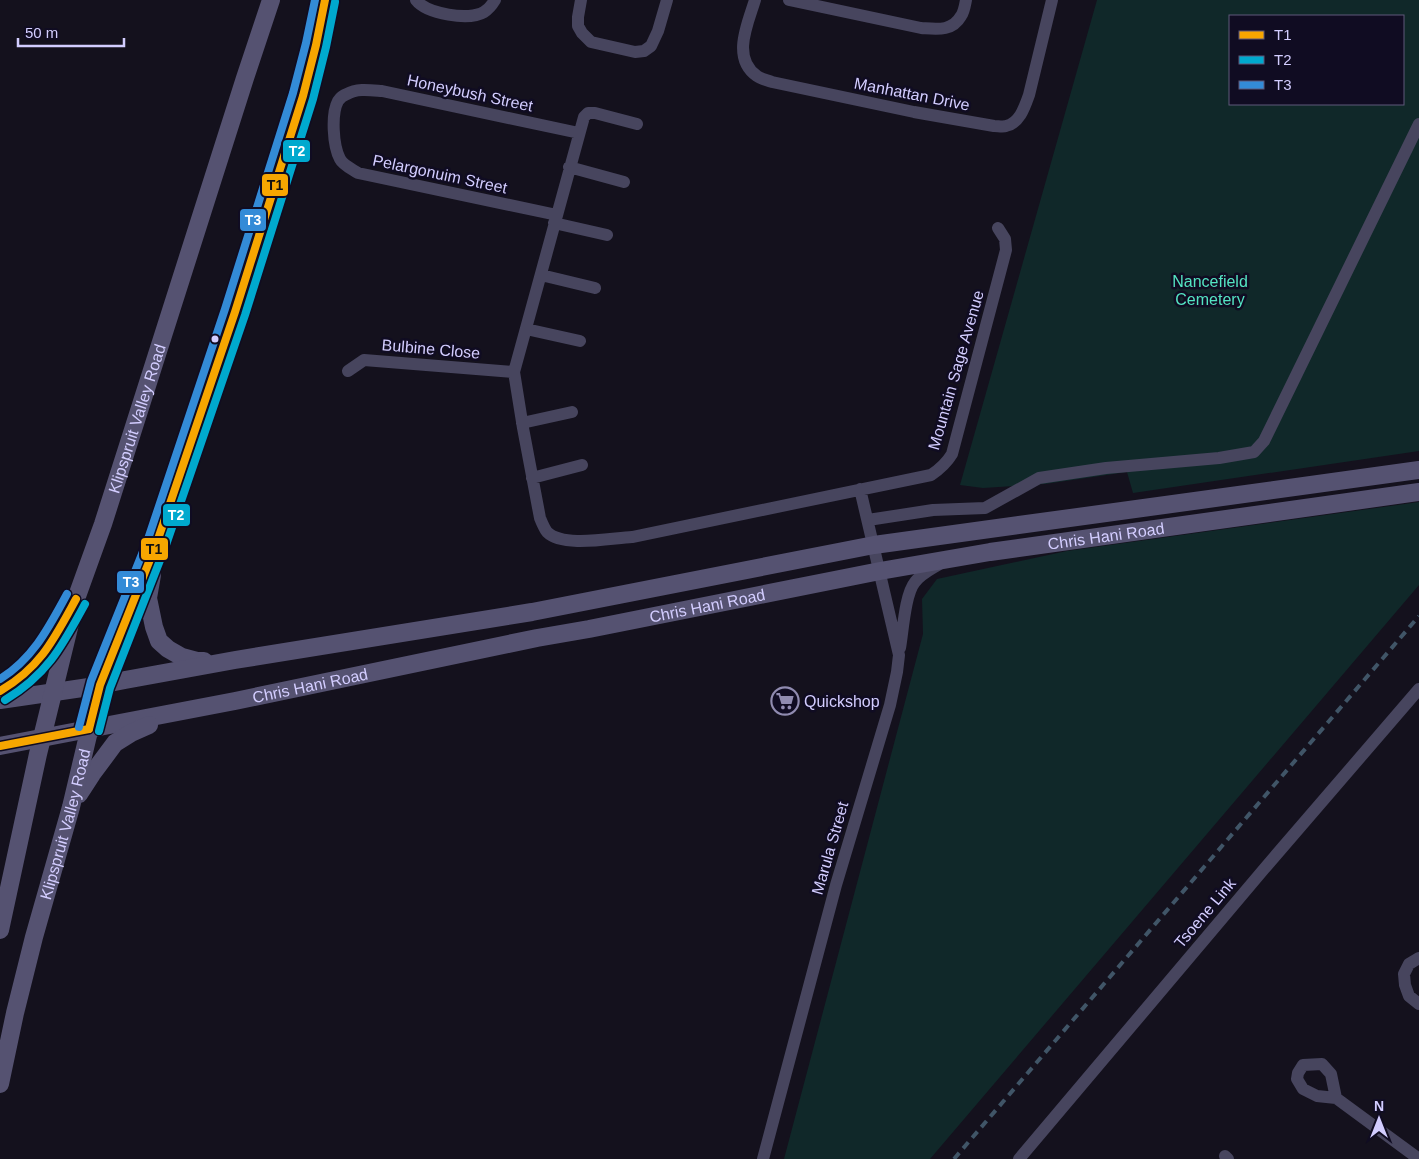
<svg xmlns="http://www.w3.org/2000/svg" width="1419" height="1159" viewBox="0 0 1419 1159" font-family="Arial,sans-serif">
  <style>
    .green { fill: #102829; fill-rule: evenodd }
    .lines { fill: none; stroke-linecap: round; stroke-linejoin: round }
    .street { stroke: #47455e; stroke-width: 12 }
    .secondary { stroke: #555271; stroke-width: 18 }
    .rail { stroke: #405567; stroke-width: 4; stroke-dasharray: 8 6; stroke-linecap: butt }
    .bus-1-casing { stroke: #100c22; stroke-width: 11 }
    .bus-2-casing { stroke: #100c22; stroke-width: 11 }
    .bus-3-casing { stroke: #100c22; stroke-width: 11 }
    .bus-1 { stroke: #f7a600; stroke-width: 8 }
    .bus-2 { stroke: #00a9ce; stroke-width: 8 }
    .bus-3 { stroke: #338bd7; stroke-width: 8 }
    .bus-dot { fill: #d3cdff; stroke: #100c22; stroke-width: 2 }
    .labels { text-anchor: middle; dominant-baseline: central; stroke-width: 5; stroke-linejoin: round; paint-order: stroke }
    .street-label { font-size: 16px; fill: #d3cdff; stroke: #100c22 }
    .park-label { font-size: 16px; fill: #54e4c2; stroke: #100c22 }
    .poi-label { font-size: 16px; fill: #d3cdff; stroke: #100c22; text-anchor: start }
    .line-badge { stroke: #100c22; stroke-width: 2 }
    .badge-label { font-size: 14px; text-anchor: middle; font-weight: bold; fill: #fff }
    .pale-badge-label { font-size: 14px; text-anchor: middle; font-weight: bold; fill: #111 }
  </style>
  <rect width="100%" height="100%" fill="#14111d"/>
  <path class="green" d="M 1097,0 L 1419,0 L 1419,451 L 1133,493 L 1127,472 L 1045,484 L 983,488 L 960,485 ZM 1230,16 L 1403,16 L 1403,104 L 1230,104 Z
    M 1419,502 L 1419,585 L 930,1159 L 784,1159 L 923,634 L 922,599 L 937,579 L 1067,551 Z"/>
  <g class="lines">
    <path class="street" d="M 416,0 C 427,14 469,21 484,12 C 489,9 492,5 495,0
      M 581,0 L 578,17 L 578,26 L 582,33 L 591,42 L 635,52 L 644,51 L 651,46 L 658,31 L 667,0
      M 755,0 C 748,23 731,58 757,76 C 761,79 767,80 772,82 L 914,112 L 994,126 C 998,126 1003,127 1006,126 C 1020,123 1025,106 1029,95 L 1052,0
      M 789,0 L 921,28 C 936,29 952,32 961,16 C 964,12 965,5 966,0
      M 637,124 L 595,113 L 588,113 L 584,117 L 514,372 L 523,428 L 540,518 C 542,523 544,528 547,532 C 563,548 611,538 632,537 L 931,475 C 940,469 946,464 952,454 L 1006,250 L 1005,239 L 998,228
      M 569,167 L 624,182
      M 557,215 L 358,173 C 352,169 343,165 340,159 C 333,146 331,114 338,101 C 340,98 344,95 347,94 C 357,88 370,90 382,91 L 579,133
      M 554,223 L 607,235
      M 541,275 L 595,288
      M 526,329 L 580,341
      M 348,371 L 364,360 L 514,372
      M 522,423 L 572,412
      M 532,478 L 582,465
      M 868,520 L 933,510 L 985,508 L 1039,478 L 1106,468 L 1219,458 L 1254,452 L 1264,441 L 1419,124
      M 900,648 C 903,631 905,594 915,582 C 922,573 932,569 941,563
      M 1419,958 L 1409,964 L 1404,974 L 1405,985 L 1409,996 L 1419,1004
      M 1336,1098 L 1331,1074 L 1322,1064 L 1303,1065 L 1298,1073 L 1297,1079 L 1303,1089 L 1317,1096 L 1336,1098 L 1419,1159
      M 1225,1156 L 1228,1159
      M 763,1159 L 836,885 L 890,705 L 897,672 L 899,655 L 860,489
      M 1019,1159 L 1264,869 L 1419,689"/>
    <g class="secondary">
      <path d="M 152,575 L 148,598 L 154,627 L 159,641 L 168,649 L 182,657 L 197,661 L 204,661"/>
      <path d="M 0,691 C 21,678 38,663 52,643 C 57,635 60,626 65,618"/>
      <path d="M 0,700 L 89,687 L 125,680 L 235,660 L 532,612 L 874,545 L 1419,470"/>
      <path id="s1" d="M 0,746 L 235,701 L 537,638 L 589,629 L 880,571 L 990,552 L 1419,492"/>
      <path d="M 79,794 L 92,774 L 115,743 L 131,733 L 149,725"/>
      <path id="s2" d="M 0,930 L 38,754 L 76,599 L 103,524 L 245,78 L 271,0"/>
      <path id="s3" d="M 0,1084 L 15,1013 L 34,937 L 71,807 L 100,685 L 157,542 L 235,312 L 303,96 L 316,45 L 325,0"/>
    </g>
    <path class="rail" d="M 954,1159 L 1419,616"/>
    <g class="bus-1-casing">
      <path id="bus-1" d="M 0,691 C 41,667 54,639 76,599
        M 89,729 L 100,685 L 157,542 L 235,312 L 303,96 L 316,45 L 325,0
        M 0,746 L 89,729"/>
    </g>
    <g class="bus-2-casing">
      <path id="bus-2" d="M 5,700 C 48,674 62,646 85,604
        M 99,731 L 110,688 L 166,545 L 245,315 L 313,99 L 326,47 L 335,2"/>
    </g>
    <g class="bus-3-casing">
      <path id="bus-3" d="M 0,679 C 33,659 49,627 67,594
        M 79,727 L 91,681 L 148,539 L 225,309 L 293,93 L 306,43 L 315,0"/>
    </g>
    <use href="#bus-1" class="bus-1"/>
    <use href="#bus-2" class="bus-2"/>
    <use href="#bus-3" class="bus-3"/>
  </g>
  <defs>
    <g id="supermarket-ring" transform="scale(1.4375)"><circle r="9.5" fill="#100c22" stroke="#908bb0" stroke-width="1.5"/><path d="M-6-5.5h2.5l.6 2H6L4.5 2H-2.5L-4.4-4H-6ZM-1.5 3.2a1.3 1.3 0 1 0 .1 0ZM3 3.2a1.3 1.3 0 1 0 .1 0Z" fill="#908bb0"/></g>
  </defs>
  <g fill-rule="evenodd">
    <use href="#supermarket-ring" x="785" y="701"/>
  </g>
  <circle class="bus-dot" cx="215" cy="339" r="4.5"/>
  <g class="labels">
    <g class="street-label">
      <text transform="translate(470 93) rotate(12)">Honeybush Street</text>
      <text transform="translate(912 94) rotate(11)">Manhattan Drive</text>
      <text transform="translate(440 174) rotate(12)">Pelargonuim Street</text>
      <text transform="translate(431 349) rotate(5)">Bulbine Close</text>
      <text transform="translate(956 370) rotate(-74)">Mountain Sage Avenue</text>
      <text stroke="none"><textPath href="#s2" startOffset="530">Klipspruit Valley Road</textPath></text>
      <text stroke="none"><textPath href="#s1" startOffset="1126">Chris Hani Road</textPath></text>
      <text stroke="none"><textPath href="#s1" startOffset="721">Chris Hani Road</textPath></text>
      <text stroke="none"><textPath href="#s1" startOffset="316">Chris Hani Road</textPath></text>
      <text stroke="none"><textPath href="#s3" startOffset="268">Klipspruit Valley Road</textPath></text>
      <text transform="translate(830 848) rotate(-74)">Marula Street</text>
      <text transform="translate(1205 913) rotate(-50)">Tsoene Link</text>
    </g>
    <g class="park-label">
      <text x="1210" y="281">Nancefield<tspan x="1210" dy="18">Cemetery</tspan></text>
    </g>
    <g class="poi-label">
      <text x="804" y="701">Quickshop</text>
    </g>
  </g>
  <g class="line-badge">
    <rect x="282" y="139" width="29" height="24" rx="5" fill="#00a9ce"/>
    <rect x="261" y="173" width="28" height="24" rx="5" fill="#f7a600"/>
    <rect x="239" y="208" width="28" height="24" rx="5" fill="#338bd7"/>
    <rect x="162" y="503" width="29" height="24" rx="5" fill="#00a9ce"/>
    <rect x="140" y="537" width="29" height="24" rx="5" fill="#f7a600"/>
    <rect x="116" y="570" width="29" height="24" rx="5" fill="#338bd7"/>
  </g>
  <g class="badge-label">
    <text x="297" y="156">T2</text>
    <text x="253" y="225">T3</text>
    <text x="176" y="520">T2</text>
    <text x="131" y="587">T3</text>
  </g>
  <g class="pale-badge-label">
    <text x="275" y="190">T1</text>
    <text x="154" y="554">T1</text>
  </g>
  <rect x="1229" y="15" width="175" height="90" fill="#100c22" stroke="#5e597a"/>
  <rect x="1239" y="31" width="25" height="8" fill="#f7a600" stroke="#5e597a"/>
  <text x="1274" y="40" font-size="15" fill="#d3cdff">T1</text>
  <rect x="1239" y="56" width="25" height="8" fill="#00a9ce" stroke="#5e597a"/>
  <text x="1274" y="65" font-size="15" fill="#d3cdff">T2</text>
  <rect x="1239" y="81" width="25" height="8" fill="#338bd7" stroke="#5e597a"/>
  <text x="1274" y="90" font-size="15" fill="#d3cdff">T3</text>
  <g transform="translate(1379 1119)" stroke="#100c22" stroke-width="4" paint-order="stroke">
  <path d="M0-4L9 19L0 12L-9 19Z" fill="#d3cdff"/>
  <text y="-8" font-size="14" font-weight="bold" text-anchor="middle" fill="#d3cdff">N</text>
  </g>
  <path d="M18 38v8h106v-8" fill="none" stroke="#d3cdff" stroke-width="2.5"/>
  <text x="25" y="38" font-size="15" fill="#d3cdff" stroke="#100c22" stroke-width="4" paint-order="stroke">50 m</text>
</svg>
